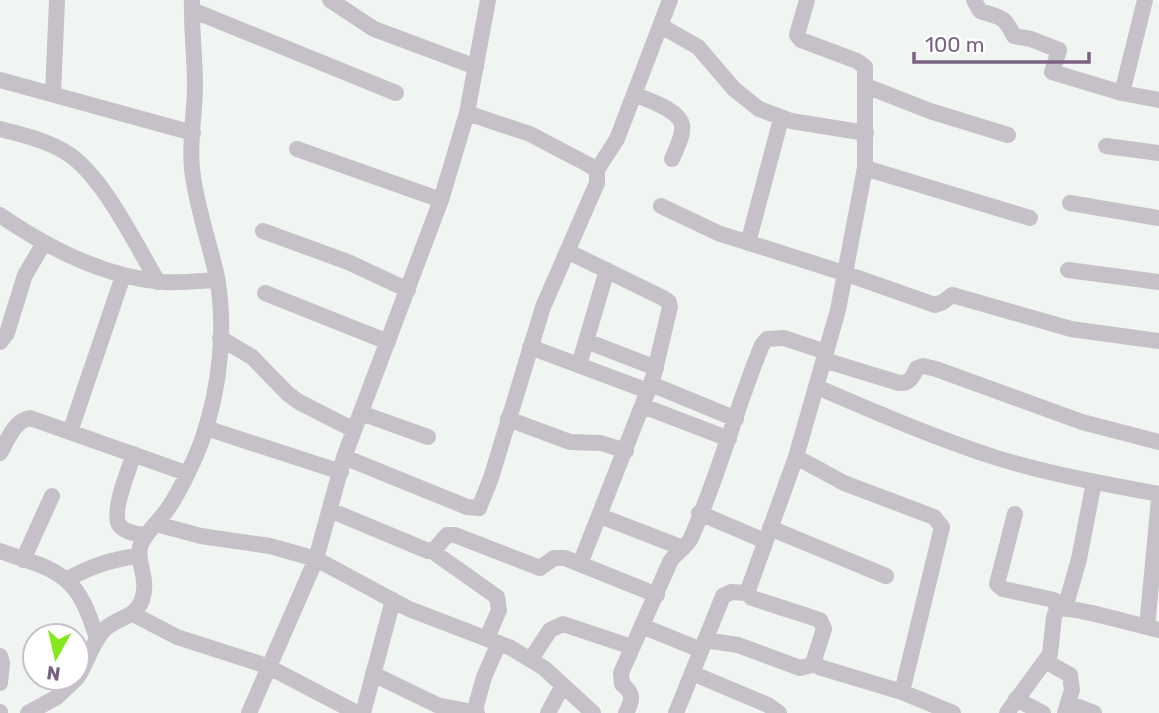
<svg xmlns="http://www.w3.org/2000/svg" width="1159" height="713" viewBox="0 0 1159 713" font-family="Rubik,sans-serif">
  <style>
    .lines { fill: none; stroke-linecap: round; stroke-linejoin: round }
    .minor { stroke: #c6c1c8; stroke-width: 16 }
  </style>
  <rect width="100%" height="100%" fill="#f0f5f1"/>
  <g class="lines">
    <path class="minor" d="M 330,0 L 374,29 L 476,67
      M 807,0 L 797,35 L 801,40 L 857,61 L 865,67 L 865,168 L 838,310 L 796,457 L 747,593 L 752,598 L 820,620 L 824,629 L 814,660 L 819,667 L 902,692 L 953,713
      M 974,0 L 980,11 C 1003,19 1003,15 1014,36 L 1031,39 L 1059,50 L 1052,72 L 1122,93 L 1159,100
      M 192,10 L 396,93
      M 661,26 L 698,47 L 734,89 L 759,109 L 791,121 L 866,133
      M 0,80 L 193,133
      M 866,86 L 930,111 L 1008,135
      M 1122,93 L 1145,0
      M 53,94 L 57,0
      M 634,94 C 647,100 679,109 682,125 C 684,135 676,149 672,159
      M 0,129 C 22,135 47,140 67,153 C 103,176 136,245 158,282
      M 1106,146 L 1159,153
      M 297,149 L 441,200
      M 865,168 L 1030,218
      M 597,170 L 617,139 L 670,0
      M 1070,203 L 1159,218
      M 661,206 L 718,233 L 844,273 L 935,305 L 943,302 L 952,295 L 1071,329 L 1159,341
      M 0,215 C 48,248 104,277 163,282 C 181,283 199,281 217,280
      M 263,231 L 348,262 L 408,290
      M 748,243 L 781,119
      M 567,251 L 663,298 L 669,302 L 670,307 L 653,378 L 580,564
      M 1068,270 L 1159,282
      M 265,293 L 388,342
      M 220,338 L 252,357 L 288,394 L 299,402 L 354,430
      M 586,341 L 656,368
      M 0,342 L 7,333 L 25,275 L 44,243
      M 530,347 L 648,391
      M 824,360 L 899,383 C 910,384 913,376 917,368 L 923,366 L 936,369 L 1082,422 L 1159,442
      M 579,365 L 607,270
      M 651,384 L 736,419
      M 817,387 C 875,412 935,438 997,458 C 1049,474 1105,484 1159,494
      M 643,406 L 729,439
      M 361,413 L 428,437
      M 508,419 L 570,442 L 601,443 L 626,451
      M 206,428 L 341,472
      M 70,432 L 123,276
      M 0,453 C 7,441 15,420 30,418 L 186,473
      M 134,454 C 129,469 110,514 120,526 C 126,533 138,534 146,535
      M 344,457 L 467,507 L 479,508 L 491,478 L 543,307 L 597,183 L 597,170 L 589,165 L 530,134 L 467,113
      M 796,457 L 844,483 L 934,517 L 942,527 L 902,692
      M 330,510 L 428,551 L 435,549 L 447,535 L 455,535 L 540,568 L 554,558 L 565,558 L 657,595
      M 699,513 L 765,541
      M 1015,514 L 997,584 L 1003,589 L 1054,600 L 1057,609
      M 600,516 L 683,548
      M 156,524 L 201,536 L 270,546 L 316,559 L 409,609 L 511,648 L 544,668 L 593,713
      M 770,528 L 886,576
      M 0,551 C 21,559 49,565 66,580 C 83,594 90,618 97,638
      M 432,551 L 497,597 L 499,610 L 487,638
      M 23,560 L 52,496
      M 66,580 C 89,567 111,559 138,556
      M 1065,608 L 1079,559 L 1094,482
      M 133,614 L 177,637 L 267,666 L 357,713
      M 642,626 L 701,650
      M 1147,627 L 1159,499
      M 705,640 L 738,645 L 800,668 L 816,664
      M 0,656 L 2,663 L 0,683
      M 531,659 L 550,630 L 563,624 L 632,647
      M 1045,661 L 1070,675 L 1072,690 L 1065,713
      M 692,673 L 768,705 L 779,713
      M 373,674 L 437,705 L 477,713
      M 77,678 C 88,662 92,641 106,628 C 119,617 136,617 142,600 C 150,577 134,559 141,544 C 147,531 159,521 167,510 C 179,493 198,454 204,434 C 220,386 226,327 217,277 C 209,241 196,206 192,169 C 189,142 195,112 195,85 C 195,56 191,28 192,0
      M 1016,699 L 1043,713
      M 1068,703 L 1094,713
      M 0,712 L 0,713
      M 28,713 L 57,697 L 77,678
      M 249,713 L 316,559 L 344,457 L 441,200 L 467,113 L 488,0
      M 363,713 L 393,600
      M 474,713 L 484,677 L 499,643
      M 548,713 L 563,685
      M 626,713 C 633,699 634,694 622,684 L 621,673 L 670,562 C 675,553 686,548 691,538 C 719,475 736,408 762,345 L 767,339 L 784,338 L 826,352
      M 676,713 L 723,596 L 731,592 L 747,593
      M 1007,713 L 1050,654 L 1054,617 L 1057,609 C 1072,605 1139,626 1159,630"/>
  </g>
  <g transform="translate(56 657) rotate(188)"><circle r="33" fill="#ffffff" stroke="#c9c0cd" stroke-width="2"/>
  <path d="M0-5L12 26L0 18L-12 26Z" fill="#84e81c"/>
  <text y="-10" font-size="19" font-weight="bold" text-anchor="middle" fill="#796282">N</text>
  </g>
  <path d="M914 52v10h175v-10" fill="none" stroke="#796282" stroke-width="3.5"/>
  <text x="925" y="52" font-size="21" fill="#796282" stroke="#ffffff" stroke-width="5" paint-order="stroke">100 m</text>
</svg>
